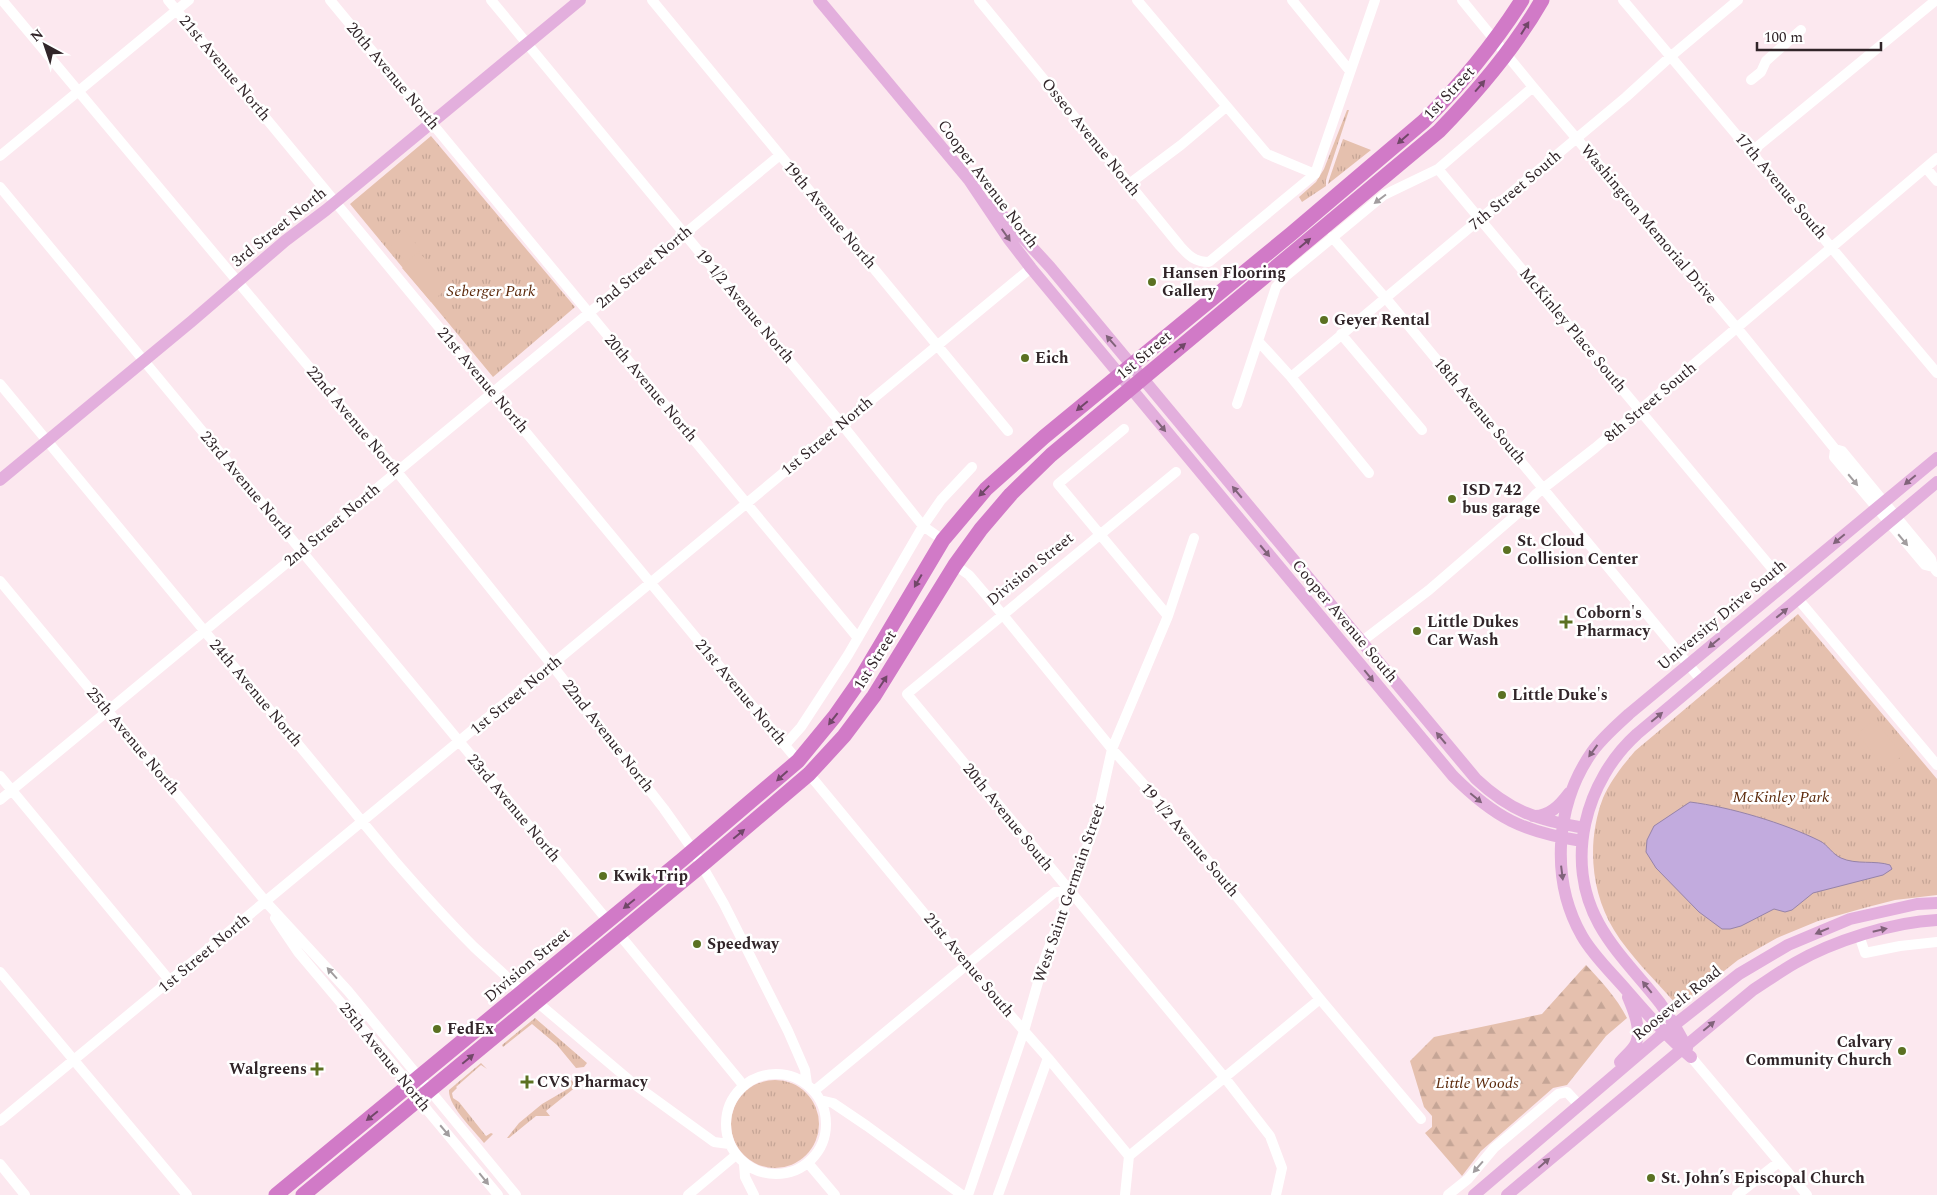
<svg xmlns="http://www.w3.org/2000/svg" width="1937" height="1195" viewBox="0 0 1937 1195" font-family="Spectral,serif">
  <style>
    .grass { fill: url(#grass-tufts) }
    .forest { fill: url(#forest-firs) }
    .pitch { fill: #e5c0ae }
    .water { fill: #c2abde; stroke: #9683a8 }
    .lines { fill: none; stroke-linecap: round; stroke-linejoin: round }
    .minor { stroke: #fff; stroke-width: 10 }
    .major { stroke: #e3afdd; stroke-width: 12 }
    .highway { stroke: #d17ac7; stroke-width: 15 }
    .oneway { fill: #714768 }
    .oneway2 { fill: #a29d9f }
    .oneway3 { fill: #81637a }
    .poi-dot { fill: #5b7122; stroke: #fff; stroke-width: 2 }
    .labels { text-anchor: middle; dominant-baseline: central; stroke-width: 5; stroke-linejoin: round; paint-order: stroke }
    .street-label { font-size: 16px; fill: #312529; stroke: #fff }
    .poi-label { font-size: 16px; font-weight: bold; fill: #312529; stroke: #fff; text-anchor: start }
    .park-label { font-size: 16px; font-style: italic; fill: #5c2a0c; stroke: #fff }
  </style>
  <defs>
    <pattern id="grass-tufts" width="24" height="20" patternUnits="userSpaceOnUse" patternTransform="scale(1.25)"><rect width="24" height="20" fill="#e5c0ae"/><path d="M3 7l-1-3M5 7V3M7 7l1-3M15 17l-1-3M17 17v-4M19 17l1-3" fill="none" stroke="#c5a596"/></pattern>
    <pattern id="forest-firs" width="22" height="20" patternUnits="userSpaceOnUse" patternTransform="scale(1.25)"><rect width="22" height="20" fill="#e5c0ae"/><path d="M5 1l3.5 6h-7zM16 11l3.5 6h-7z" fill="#c5a596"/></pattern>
  </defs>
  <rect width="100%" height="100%" fill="#fce8ef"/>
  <path class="grass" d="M 1347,110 L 1349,110 L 1326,180 L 1326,186 L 1302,202 L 1299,197 L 1316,182 L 1324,169 Z
    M 431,136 L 575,307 L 493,377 L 350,204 Z
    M 1343,139 L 1371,150 L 1328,184 L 1329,180 Z
    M 1798,614 L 1937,779 L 1937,895 L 1895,900 L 1864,908 L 1818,921 L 1777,938 L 1738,960 L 1686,1001 L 1675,1003 C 1656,981 1629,955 1614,930 C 1590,891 1587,840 1603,798 C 1611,780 1623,765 1635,751 Z
    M 535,1018 L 587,1063 L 584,1067 L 576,1068 L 557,1045 L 532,1024 L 503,1047 L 502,1045 Z
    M 481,1063 L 487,1069 L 481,1065 L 456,1087 L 457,1088 L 452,1093 L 453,1098 L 459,1102 L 486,1136 L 491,1133 L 493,1134 L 484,1143 C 474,1130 448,1106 449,1090 Z
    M 569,1078 L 577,1086 L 546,1111 L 550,1116 L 536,1116 L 509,1138 L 507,1138 L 519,1123 L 542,1104 L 566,1090 Z
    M731 1124a44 44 0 1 1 88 0a44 44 0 1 1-88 0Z"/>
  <path class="forest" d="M 1586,965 C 1601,981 1617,998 1627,1018 L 1606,1036 L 1567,1085 L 1553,1088 L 1481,1151 L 1462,1176 L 1425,1133 L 1432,1127 L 1432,1116 L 1424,1107 L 1410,1061 L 1434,1037 L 1542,1014 Z"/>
  <path class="pitch" d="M 404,229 L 421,250 L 406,262 L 389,242 Z
    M 420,253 L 449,287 L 431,302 L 402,268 Z
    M 1874,720 L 1903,755 L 1886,769 L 1857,734 Z"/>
  <path class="water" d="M 1690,802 C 1730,807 1784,823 1820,841 C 1828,845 1832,854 1841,858 C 1856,865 1875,860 1890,865 L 1892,869 L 1883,875 L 1813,893 L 1792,910 L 1785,912 L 1774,909 L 1741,926 L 1730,929 L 1722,929 L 1699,912 L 1656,868 L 1646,852 L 1647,840 L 1654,826 Z"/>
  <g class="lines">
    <path class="minor" d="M 2,0 L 402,478 L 552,665 L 664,809 L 693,850 L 724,904 L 788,1031 L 805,1070 L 807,1084
      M 168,0 L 798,761
      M 330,0 L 858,638
      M 491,0 L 836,417 L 923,526 L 943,540
      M 652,0 L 1008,431
      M 979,0 L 1180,246 C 1189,256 1195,262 1209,262 L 1315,174 L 1375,0
      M 1137,0 L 1267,154 L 1315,174
      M 1292,0 L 1350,71
      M 1462,0 L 1533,87 L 1742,334 L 1835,449 L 1842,451 L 1931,559 L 1933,567 L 1937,572
      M 1623,0 L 1937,373
      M 1751,80 L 1761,72 L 1766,61 L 1776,52 L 1801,30
      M 1752,151 L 1936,0
      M 0,156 L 189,0
      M 1926,168 L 1937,181
      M 1438,169 L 1785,584
      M 1129,184 L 1181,145 L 1226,107
      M 0,187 L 608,921
      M 1332,237 L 1389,302 L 1702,681
      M 1341,334 L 1422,430
      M 1259,342 L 1291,377 L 1369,473
      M 1291,377 L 1626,97 L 1670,57 L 1738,0
      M 0,384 L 394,860 C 420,890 446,919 474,947 C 490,962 507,976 522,992
      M 1237,404 L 1276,287 L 1286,276 L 1384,195 L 1438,169 L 1533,87
      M 1124,429 L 1058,484 L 1168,616
      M 1835,449 L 1834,457 L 1925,565 L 1933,567
      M 1176,472 L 907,694 L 1225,1078 L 1270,1136 L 1282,1168 L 1276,1195
      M 955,565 L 969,575 L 1003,615 L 1112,749 L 1165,808 L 1320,999 L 1421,1119
      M 0,581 L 266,902 L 348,991 L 516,1195
      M 1798,599 L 1937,765
      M 1361,642 L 1429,590 L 1517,514 L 1536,494 L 1595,448 L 1937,158
      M 785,745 L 801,727 L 848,655 L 923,526 L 941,500 L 972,467
      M 809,774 L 975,975 L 1048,1058 L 1129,1156
      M 0,776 L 170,981
      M 0,800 L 780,155
      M 275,918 L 298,952 L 405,1079 L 428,1111 L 498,1195
      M 619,934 L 744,1086
      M 1859,935 L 1865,953 L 1900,946 L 1937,942
      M 0,972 L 187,1195
      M 537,1002 L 634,1084 L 714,1142 L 729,1144
      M 1691,1057 L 1807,1195
      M726 1124a50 50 0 1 1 100 0a50 50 0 1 1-100 0Z
      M 814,1091 L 1055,892 L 1069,891
      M 820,1100 L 833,1103 L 867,1126 L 962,1195
      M 0,1121 L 1031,268
      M 1129,1156 L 1320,999
      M 808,1163 L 835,1195
      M 0,1164 L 25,1195
      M 744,1164 L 745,1177 L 754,1195
      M 688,1195 L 736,1155
      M 968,1195 L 1024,1031 L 1045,958 L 1095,826 L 1112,749 L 1168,616 L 1194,538
      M 998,1195 L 1048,1058
      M 1125,1195 L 1129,1156
      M 1448,1195 L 1468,1179 L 1494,1148 L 1558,1094 L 1567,1092 L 1579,1105
      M 1737,1195 L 1779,1162"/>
    <path class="major" d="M 819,0 L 969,180 L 1008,238 L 1031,268 L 1453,776 C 1495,818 1523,832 1582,841
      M 992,204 L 1050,267 L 1476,779 C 1511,812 1538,820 1584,828
      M 0,480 L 192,321 L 285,241 L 326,210 L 580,0
      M 1533,816 C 1549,817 1560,805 1569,793
      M 1687,1048 C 1679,1033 1670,1017 1660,1003 C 1640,977 1615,953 1599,924 C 1564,861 1585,781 1637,734 L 1937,482
      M 1691,1057 C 1668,1038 1648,1015 1628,992 C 1613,974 1594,957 1582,936 C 1550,880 1555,805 1592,752 C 1602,738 1616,726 1629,714 L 1937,458
      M 1620,1062 C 1625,1056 1633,1050 1636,1043 C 1642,1030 1633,1009 1628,997
      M 1474,1195 L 1659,1037 L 1739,974 L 1788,945 L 1850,919 L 1917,904 L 1937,903
      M 1507,1195 L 1753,990 C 1767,981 1781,971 1795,963 C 1833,941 1893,922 1937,920"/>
    <path class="highway" d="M 276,1195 L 683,859 L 798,761 L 835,716 L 858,683 L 943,540 L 986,489 L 1044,437 L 1291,234 L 1424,121 C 1461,84 1494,44 1522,0
      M 303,1195 L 702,865 L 809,774 L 844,736 L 874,696 L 955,565 L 981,529 L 1011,494 L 1051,455 L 1439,131 C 1478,91 1514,49 1542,0"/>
  </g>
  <defs><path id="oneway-solid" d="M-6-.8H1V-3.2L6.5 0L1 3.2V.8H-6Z" transform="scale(1.25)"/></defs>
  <g class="oneway">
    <use href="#oneway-solid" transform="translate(1525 28) rotate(-58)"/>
    <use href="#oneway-solid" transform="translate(1480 86) rotate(-49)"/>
    <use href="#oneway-solid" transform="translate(1403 139) rotate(139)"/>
    <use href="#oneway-solid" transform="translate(1305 243) rotate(-40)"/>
    <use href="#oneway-solid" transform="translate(1180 348) rotate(-40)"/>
    <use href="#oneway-solid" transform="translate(1082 406) rotate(140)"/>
    <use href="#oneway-solid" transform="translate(984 491) rotate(134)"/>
    <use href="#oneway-solid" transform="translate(918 581) rotate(120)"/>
    <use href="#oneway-solid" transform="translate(883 682) rotate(-57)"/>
    <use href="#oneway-solid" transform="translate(833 719) rotate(128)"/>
    <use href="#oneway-solid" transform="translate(782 776) rotate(138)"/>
    <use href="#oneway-solid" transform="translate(739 834) rotate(-40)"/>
    <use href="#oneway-solid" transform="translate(629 904) rotate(141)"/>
    <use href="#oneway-solid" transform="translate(468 1059) rotate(-40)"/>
    <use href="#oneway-solid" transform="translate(372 1116) rotate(141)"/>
  </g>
  <g class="oneway2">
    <use href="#oneway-solid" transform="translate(1380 199) rotate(143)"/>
    <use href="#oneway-solid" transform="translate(1853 480) rotate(50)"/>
    <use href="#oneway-solid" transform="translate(1903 540) rotate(50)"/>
    <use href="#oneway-solid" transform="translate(332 973) rotate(-132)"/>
    <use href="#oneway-solid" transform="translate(445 1131) rotate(50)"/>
    <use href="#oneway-solid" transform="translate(1478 1167) rotate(131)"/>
    <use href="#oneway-solid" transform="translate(484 1179) rotate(51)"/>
  </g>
  <g class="oneway3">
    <use href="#oneway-solid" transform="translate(1006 235) rotate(55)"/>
    <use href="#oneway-solid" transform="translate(1111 341) rotate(-131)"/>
    <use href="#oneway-solid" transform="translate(1161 426) rotate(50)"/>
    <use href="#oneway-solid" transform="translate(1910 480) rotate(140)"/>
    <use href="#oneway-solid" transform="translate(1237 492) rotate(-130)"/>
    <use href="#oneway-solid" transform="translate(1839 539) rotate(140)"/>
    <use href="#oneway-solid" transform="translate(1265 551) rotate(50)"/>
    <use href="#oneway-solid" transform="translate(1782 613) rotate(-40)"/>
    <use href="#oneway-solid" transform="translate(1714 643) rotate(140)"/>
    <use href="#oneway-solid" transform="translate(1369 676) rotate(51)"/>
    <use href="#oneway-solid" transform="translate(1657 717) rotate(-40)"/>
    <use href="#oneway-solid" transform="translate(1441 738) rotate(-130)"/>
    <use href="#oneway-solid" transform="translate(1593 751) rotate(126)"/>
    <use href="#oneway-solid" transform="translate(1476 798) rotate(40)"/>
    <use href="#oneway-solid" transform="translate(1562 873) rotate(83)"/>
    <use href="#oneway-solid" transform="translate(1880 930) rotate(-13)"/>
    <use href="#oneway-solid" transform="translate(1822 931) rotate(157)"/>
    <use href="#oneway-solid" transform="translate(1647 987) rotate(-129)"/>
    <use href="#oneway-solid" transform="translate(1709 1026) rotate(-40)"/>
    <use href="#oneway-solid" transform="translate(1544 1163) rotate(-41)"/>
  </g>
  <g class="poi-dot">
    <circle cx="1152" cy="282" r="5"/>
    <circle cx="1324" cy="320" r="5"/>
    <circle cx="1025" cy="358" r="5"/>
    <circle cx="1452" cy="499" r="5"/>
    <circle cx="1507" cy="550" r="5"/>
    <path d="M1563.5 614.5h5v5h5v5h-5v5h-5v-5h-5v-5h5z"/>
    <circle cx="1417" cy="631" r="5"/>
    <circle cx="1502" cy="695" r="5"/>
    <circle cx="603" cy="876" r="5"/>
    <circle cx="697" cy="944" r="5"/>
    <circle cx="437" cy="1029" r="5"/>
    <circle cx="1902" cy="1051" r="5"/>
    <path d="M314.5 1061.5h5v5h5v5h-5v5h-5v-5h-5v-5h5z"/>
    <path d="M524.5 1074.5h5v5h5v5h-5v5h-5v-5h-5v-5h5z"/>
    <circle cx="1651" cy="1178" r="5"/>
  </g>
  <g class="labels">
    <g class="street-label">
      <text transform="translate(225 68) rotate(50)">21st Avenue North</text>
      <text transform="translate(393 76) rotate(50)">20th Avenue North</text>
      <text transform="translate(1449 93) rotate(-47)">1st Street</text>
      <text transform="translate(1091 137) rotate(51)">Osseo Avenue North</text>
      <text transform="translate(988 184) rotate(53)">Cooper Avenue North</text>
      <text transform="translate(1781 186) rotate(50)">17th Avenue South</text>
      <text transform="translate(1515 190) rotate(-40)">7th Street South</text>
      <text transform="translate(830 215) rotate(50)">19th Avenue North</text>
      <text transform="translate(1649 224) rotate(50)">Washington Memorial Drive</text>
      <text transform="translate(279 227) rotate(-39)">3rd Street North</text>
      <text transform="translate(644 267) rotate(-40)">2nd Street North</text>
      <text transform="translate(745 306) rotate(50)">19 1/2 Avenue North</text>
      <text transform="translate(1573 330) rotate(50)">McKinley Place South</text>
      <text transform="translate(1144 355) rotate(-40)">1st Street</text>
      <text transform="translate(483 380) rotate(50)">21st Avenue North</text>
      <text transform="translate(651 388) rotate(50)">20th Avenue North</text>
      <text transform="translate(1650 402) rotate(-40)">8th Street South</text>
      <text transform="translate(1480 411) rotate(50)">18th Avenue South</text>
      <text transform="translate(354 421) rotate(50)">22nd Avenue North</text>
      <text transform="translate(827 436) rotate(-40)">1st Street North</text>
      <text transform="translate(247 485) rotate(50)">23rd Avenue North</text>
      <text transform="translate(332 525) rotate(-40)">2nd Street North</text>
      <text transform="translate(1030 569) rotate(-39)">Division Street</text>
      <text transform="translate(1722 615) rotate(-40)">University Drive South</text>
      <text transform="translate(1345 621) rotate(50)">Cooper Avenue South</text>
      <text transform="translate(875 660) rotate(-58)">1st Street</text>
      <text transform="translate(741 692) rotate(50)">21st Avenue North</text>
      <text transform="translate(256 693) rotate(50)">24th Avenue North</text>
      <text transform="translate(516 695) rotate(-40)">1st Street North</text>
      <text transform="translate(608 736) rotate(52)">22nd Avenue North</text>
      <text transform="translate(133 741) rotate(50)">25th Avenue North</text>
      <text transform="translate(514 808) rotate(50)">23rd Avenue North</text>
      <text transform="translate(1008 817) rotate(51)">20th Avenue South</text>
      <text transform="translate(1190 840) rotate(50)">19 1/2 Avenue South</text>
      <text transform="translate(1069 893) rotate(-71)">West Saint Germain Street</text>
      <text transform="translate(204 953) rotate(-40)">1st Street North</text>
      <text transform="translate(527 965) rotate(-40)">Division Street</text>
      <text transform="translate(969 965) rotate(50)">21st Avenue South</text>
      <text transform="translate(1677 1003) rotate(-39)">Roosevelt Road</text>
      <text transform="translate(385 1057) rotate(51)">25th Avenue North</text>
    </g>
    <g class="poi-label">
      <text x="1162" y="273">Hansen Flooring<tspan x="1162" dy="18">Gallery</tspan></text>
      <text x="1334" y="320">Geyer Rental</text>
      <text x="1035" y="358">Eich</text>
      <text x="1462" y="490">ISD 742<tspan x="1462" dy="18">bus garage</tspan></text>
      <text x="1517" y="541">St. Cloud<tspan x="1517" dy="18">Collision Center</tspan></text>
      <text x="1576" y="613">Coborn's<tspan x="1576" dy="18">Pharmacy</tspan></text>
      <text x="1427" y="622">Little Dukes<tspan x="1427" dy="18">Car Wash</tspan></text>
      <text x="1512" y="695">Little Duke's</text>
      <text x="613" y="876">Kwik Trip</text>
      <text x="707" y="944">Speedway</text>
      <text x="447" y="1029">FedEx</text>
      <text x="1892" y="1042" text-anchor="end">Calvary<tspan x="1892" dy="18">Community Church</tspan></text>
      <text x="307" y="1069" text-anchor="end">Walgreens</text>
      <text x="537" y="1082">CVS Pharmacy</text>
      <text x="1661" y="1178">St. John’s Episcopal Church</text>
    </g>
    <g class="park-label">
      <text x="491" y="291">Seberger Park</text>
      <text x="1781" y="797">McKinley Park</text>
      <text x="1477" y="1083">Little Woods</text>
    </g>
  </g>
  <g transform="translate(45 45) rotate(320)" stroke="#ffffff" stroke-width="4" paint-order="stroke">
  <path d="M0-4L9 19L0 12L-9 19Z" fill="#312529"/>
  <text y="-8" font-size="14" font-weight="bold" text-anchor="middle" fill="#312529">N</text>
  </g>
  <path d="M1757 42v8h124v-8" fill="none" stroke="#312529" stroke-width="2.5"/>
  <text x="1764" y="42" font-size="15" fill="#312529" stroke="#ffffff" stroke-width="4" paint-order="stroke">100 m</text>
</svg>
